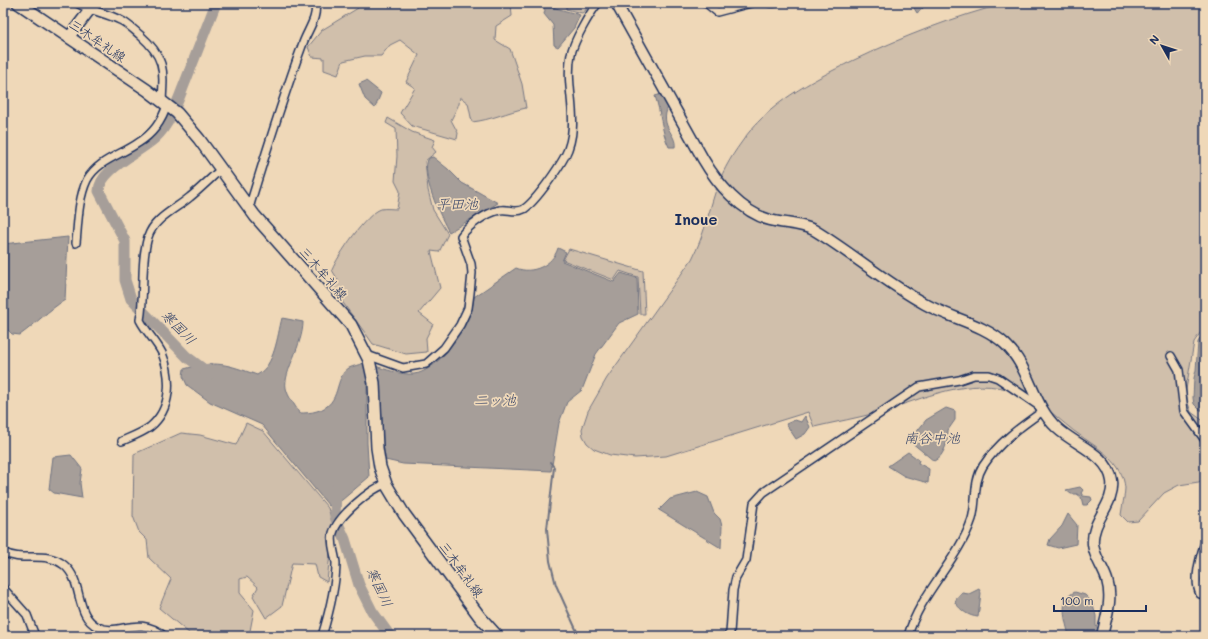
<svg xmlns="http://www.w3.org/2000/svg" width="1208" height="639" viewBox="0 0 1208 639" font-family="Mali,'Klee One',sans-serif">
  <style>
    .green { fill: #d0bfab; stroke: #767784 }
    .water { fill: #a69e99; stroke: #6e7281 }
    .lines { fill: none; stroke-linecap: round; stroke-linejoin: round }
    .stream { stroke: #6e7281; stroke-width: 2 }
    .river { stroke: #a69e99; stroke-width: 11 }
    .street-casing { stroke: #1b2f5e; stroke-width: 10 }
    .secondary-casing { stroke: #1b2f5e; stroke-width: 13 }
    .primary-casing { stroke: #1b2f5e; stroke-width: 14 }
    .street { stroke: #efd8b8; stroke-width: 7 }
    .secondary { stroke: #efd8b8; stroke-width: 10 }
    .primary { stroke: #efd8b8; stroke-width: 11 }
    .labels { text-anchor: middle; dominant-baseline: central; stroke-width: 3.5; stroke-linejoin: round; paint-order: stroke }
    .street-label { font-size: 13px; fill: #1b2f5e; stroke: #efd8b8 }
    .water-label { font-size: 14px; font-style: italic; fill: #37456a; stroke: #efd8b8 }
    .quarter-label { font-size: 15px; font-weight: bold; fill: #1b2f5e; stroke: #efd8b8 }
  </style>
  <rect width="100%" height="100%" fill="#efd8b8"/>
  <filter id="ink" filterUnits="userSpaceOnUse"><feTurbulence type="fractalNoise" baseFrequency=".025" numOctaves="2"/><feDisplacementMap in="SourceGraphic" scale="8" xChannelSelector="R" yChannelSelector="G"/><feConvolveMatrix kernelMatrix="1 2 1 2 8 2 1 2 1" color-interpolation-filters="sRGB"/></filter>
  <g filter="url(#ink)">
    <path class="green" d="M 358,3 L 511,3 L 512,16 L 496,26 L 495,40 L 510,49 L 522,84 L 526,108 C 507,112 491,120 472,122 L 468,103 L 460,97 L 459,104 L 451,120 L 458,133 L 457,139 L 412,126 L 400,113 L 415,88 L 406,82 L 419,55 L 400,40 L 390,45 L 381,56 L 365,56 L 343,61 L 338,75 L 324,70 L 324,58 L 312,57 L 308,47 L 322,30 L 358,8 Z
      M 563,3 L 587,3 L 586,10 L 582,13 L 566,9 L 566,5 Z
      M 1007,3 L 1205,3 L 1205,326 L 1194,342 L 1186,390 L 1188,403 L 1191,412 L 1205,422 L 1205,481 L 1179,485 L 1164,493 L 1138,521 L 1128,522 L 1121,515 C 1122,506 1125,496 1125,488 C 1123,462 1099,449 1081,436 C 1060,422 1042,400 1017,392 C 969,375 924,399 879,412 C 858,418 835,422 814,427 L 808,412 L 666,456 L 635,458 L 610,455 L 594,449 L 587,443 L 583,436 L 582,429 L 588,411 L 607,378 L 692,259 C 704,235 707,218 715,193 C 720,176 730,158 741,143 C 767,104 811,81 852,61 C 902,37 953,17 1007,3 Z
      M 388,118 L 412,132 L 435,140 L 432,147 L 436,152 L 425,161 L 428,190 L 433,210 L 448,234 L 439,252 L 431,251 L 440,288 L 419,313 L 433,324 L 426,338 L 427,352 L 406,354 L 373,344 C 360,325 345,308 334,288 L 338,280 L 332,270 C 338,255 366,214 381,209 C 386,208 392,209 397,209 L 400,191 L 395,181 L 397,156 L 396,129 L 386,123 Z
      M 569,249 L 643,271 L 645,314 L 640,314 L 638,277 L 620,271 L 614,280 L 563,260 Z
      M 246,423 L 263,431 L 328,508 L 333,525 L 327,537 L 330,553 L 327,582 L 318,577 L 315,564 L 292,563 L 282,606 L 266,618 L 253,596 L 258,587 L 247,577 L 240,579 L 240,593 L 254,610 L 249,636 L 208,636 L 199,633 L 190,634 L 159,608 L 171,579 L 149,558 L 147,540 L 139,532 L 133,516 L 134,454 L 181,433 L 200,435 L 236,445 Z"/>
    <path class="water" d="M 911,3 L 923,3 L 923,8 L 917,13 Z
      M 545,5 L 580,15 L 574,28 L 558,47 L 554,45 L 553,25 L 544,14 L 545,10 L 543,6 Z
      M 366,81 L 381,93 L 375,108 L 365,99 L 359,84 Z
      M 662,94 L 668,107 C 659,127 677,134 675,147 L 669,147 C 661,131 661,112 655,96 Z
      M 433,157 L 448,169 L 462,183 L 498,203 L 449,232 C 441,218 419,172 429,158 Z
      M 68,237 L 65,300 C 47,311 37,323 20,335 L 12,334 L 3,325 L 3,244 Z
      M 558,248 L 566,252 L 562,261 L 614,282 L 621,273 L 637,278 L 638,314 L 619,323 L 596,354 L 582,390 L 567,402 L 559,423 L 551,471 L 403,464 L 381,459 L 372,365 C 385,369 400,375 414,374 C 439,372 473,321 474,297 L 516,268 C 532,275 553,265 558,248 Z
      M 282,318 L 303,322 C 303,345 283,372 286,388 C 288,398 295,404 299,413 C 305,413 311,413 317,411 C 343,404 333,377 349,368 C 353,366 359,365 364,363 L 367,376 L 367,443 L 369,477 L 342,500 L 329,506 L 262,425 L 210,402 L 187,385 L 183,376 L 184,369 C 217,360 226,364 257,375 C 275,365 277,337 282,318 Z
      M 1205,331 L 1205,410 L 1200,410 L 1194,404 L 1193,398 L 1194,378 L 1196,370 L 1198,342 Z
      M 946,408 L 955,411 L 955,420 L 948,430 C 948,440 945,456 934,461 L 911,442 L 911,439 L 926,420 Z
      M 805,416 L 810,427 L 805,434 L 796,439 L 786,424 L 795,420 L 801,422 Z
      M 908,452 L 919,460 L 918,463 L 929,469 L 928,483 L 904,476 L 888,466 Z
      M 71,455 L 82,469 L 80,483 L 82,498 L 54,493 L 49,489 L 53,457 Z
      M 1080,487 L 1083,490 L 1081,493 L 1083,496 L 1091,497 L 1092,500 L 1087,505 L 1083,505 L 1081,497 L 1077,494 L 1071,494 L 1066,490 Z
      M 697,492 L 708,497 L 714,513 L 720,519 L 722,526 L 721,548 L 659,510 L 670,499 Z
      M 1068,514 L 1077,525 L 1076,544 L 1058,548 L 1048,545 L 1050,539 L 1062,526 Z
      M 979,589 L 981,593 L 978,617 C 968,616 962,611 955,603 L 957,597 L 962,593 L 969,594 Z
      M 1075,592 L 1085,595 L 1092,602 L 1096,616 L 1096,626 L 1102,633 L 1087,636 L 1069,636 C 1066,622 1057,599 1075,592 Z"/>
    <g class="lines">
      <path class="stream" d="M 550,462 L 554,467 L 547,529 L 550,561 L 556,585 L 579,636"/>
      <path class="river" d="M 210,374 L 187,357 L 131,299 L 125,280 L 125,241 L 99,191 C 99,170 140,152 155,138 C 171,123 178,100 186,80 C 196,54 206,29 216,3
        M 336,489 L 335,517 L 345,539 L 359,585 L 372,611 L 390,636"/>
      <g class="street-casing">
        <path id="street" d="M 77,3 C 90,11 106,13 120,20 C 127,23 133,29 140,35 C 165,57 164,69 162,101
          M 706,3 L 717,12 L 751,3
          M 770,3 L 774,3
          M 249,208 C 266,152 283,97 303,43 C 308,29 318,18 315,3
          M 76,243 C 78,223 78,199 87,180 C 98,160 121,155 138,143 C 153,134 162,121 167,105
          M 367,355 L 403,368 L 426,364 L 444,348 L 460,325 L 468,308 L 470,293 L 472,273 L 471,264 L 461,236 C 469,225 486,213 500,210 C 508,208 515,214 524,209 C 536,201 558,169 565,156 C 582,123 564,88 571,54 C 574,41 589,14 598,3
          M 1171,356 L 1179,370 L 1184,411 L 1205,440
          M 122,441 C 131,437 142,433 150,427 C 172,409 172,378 162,353 C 156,341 146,332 140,320 C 145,293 140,263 148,237 C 154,218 176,209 190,197 C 200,189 210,179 220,170
          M 1205,542 C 1200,557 1193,580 1200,594 L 1205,595
          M 3,552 C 22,563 46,550 64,565 C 84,581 74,616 98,627 C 119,637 137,614 164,636
          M 3,588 L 27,615 L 35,636
          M 322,636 C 329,613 336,587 336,563 C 335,553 330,543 333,533 C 338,516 370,489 386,484
          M 727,636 L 730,633 L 733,590 L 736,577 L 746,560 L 754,503 L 764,492 L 919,387 L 959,380 L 974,375 L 989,375 L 998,378 L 1039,406
          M 908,636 C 920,593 958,561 972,519 C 977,501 973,482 983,466 C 998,443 1020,427 1043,411"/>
      </g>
      <g class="secondary-casing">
        <path id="secondary" d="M 616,3 L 703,159 C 717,183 741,212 770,220 C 785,224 800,223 814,230 C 852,253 886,283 925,304 C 950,318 984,324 1005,344 C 1030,367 1032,405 1057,428 C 1075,445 1108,454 1112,481 C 1115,505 1091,520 1093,544 C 1094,557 1103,567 1107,580 C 1113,600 1106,617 1102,636
          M 69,37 L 95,3"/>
      </g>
      <g class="primary-casing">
        <path id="primary" d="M 18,3 L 147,90 L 177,113 L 199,139 L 255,216 L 351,325 L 369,360 L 374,383 L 377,448 L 380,467 L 386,484 L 404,514 L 480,617 L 497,636"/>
      </g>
      <use href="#street" class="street"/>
      <use href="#secondary" class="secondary"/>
      <use href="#primary" class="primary"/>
    </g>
  </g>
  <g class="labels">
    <g class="street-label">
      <text transform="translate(98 40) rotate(34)">三木牟礼線</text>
      <text transform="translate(324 273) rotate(49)">三木牟礼線</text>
      <text transform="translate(462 569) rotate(54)">三木牟礼線</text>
    </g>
    <g class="water-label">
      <text x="457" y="203">平田池</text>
      <text transform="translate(179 327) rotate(46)">寒国川</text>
      <text x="495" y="399">二ッ池</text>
      <text x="932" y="437">南谷中池</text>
      <text transform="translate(380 587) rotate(65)">寒国川</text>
    </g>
    <g class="quarter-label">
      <text x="696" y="219">Inoue</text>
    </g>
  </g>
  <rect width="1208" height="639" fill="none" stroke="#efd8b8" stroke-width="16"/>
  <rect x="8" y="8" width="1192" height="623" fill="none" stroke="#1b2f5e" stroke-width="1.5" filter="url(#ink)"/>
  <g transform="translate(1162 46) rotate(309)" stroke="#efd8b8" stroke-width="3" paint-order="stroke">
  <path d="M0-3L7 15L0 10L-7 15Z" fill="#1b2f5e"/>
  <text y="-6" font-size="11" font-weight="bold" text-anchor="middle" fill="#1b2f5e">N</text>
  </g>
  <path d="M1054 605v6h92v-6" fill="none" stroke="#1b2f5e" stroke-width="2"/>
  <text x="1060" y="605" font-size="12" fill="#1b2f5e" stroke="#efd8b8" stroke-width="3" paint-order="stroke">100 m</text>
</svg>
